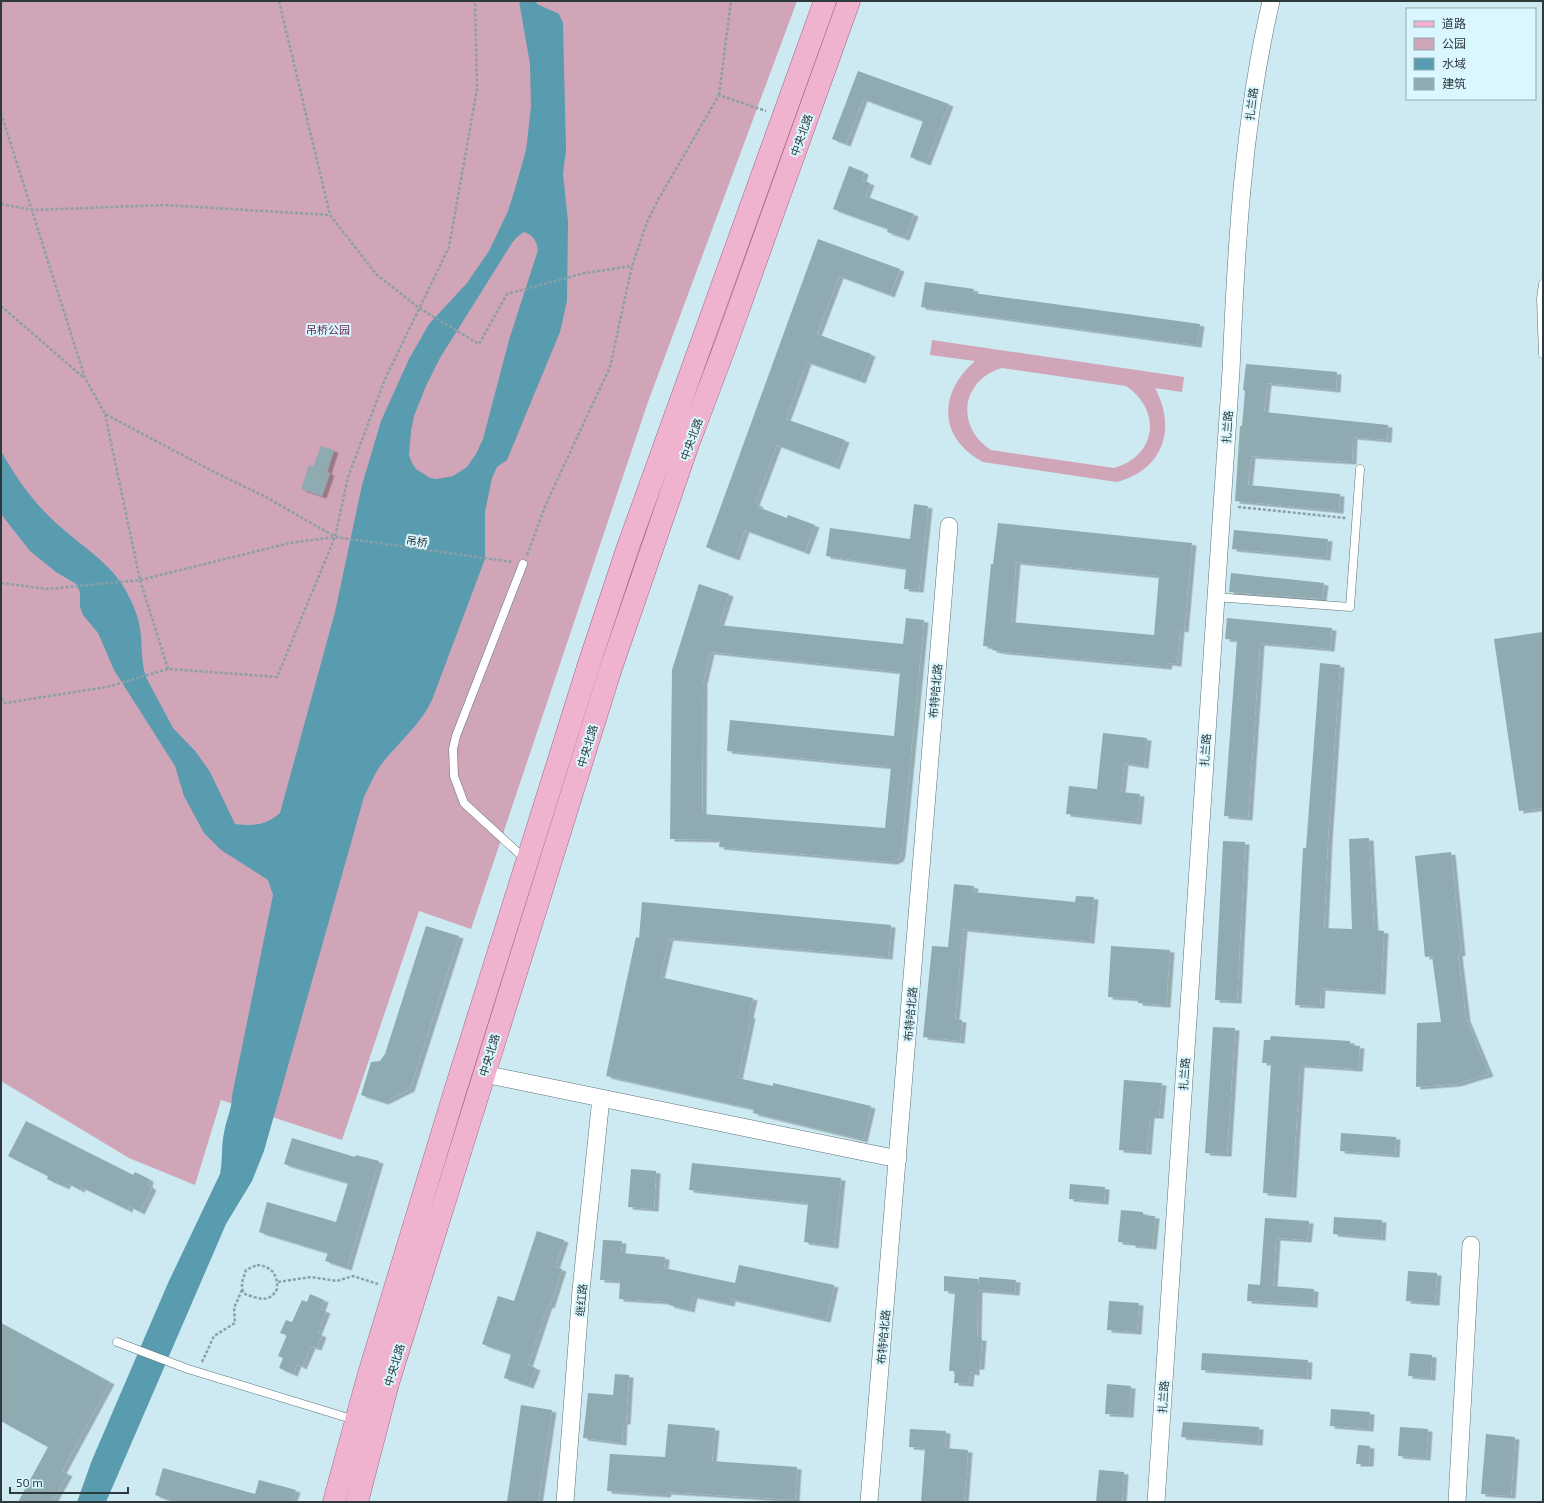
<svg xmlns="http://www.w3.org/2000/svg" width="1544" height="1503" viewBox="0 0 1544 1503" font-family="'Exo 2','Noto Sans SC',sans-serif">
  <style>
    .green { fill: #d0a5b7; fill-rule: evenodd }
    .water { fill: #599caf; fill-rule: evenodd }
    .building { fill: #90aab2; fill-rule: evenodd; filter: url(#shadow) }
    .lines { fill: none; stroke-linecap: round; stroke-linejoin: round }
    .lane-casing { stroke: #5a737a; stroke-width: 9 }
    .street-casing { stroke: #5a737a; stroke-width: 18 }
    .primary-casing { stroke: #a56687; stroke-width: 23 }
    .path { stroke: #8ba0a6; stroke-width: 2.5; stroke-dasharray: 3 2; stroke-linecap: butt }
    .lane { stroke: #fff; stroke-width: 8 }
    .street { stroke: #fff; stroke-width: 17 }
    .primary { stroke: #efb2cf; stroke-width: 22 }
    .labels { text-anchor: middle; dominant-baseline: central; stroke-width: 4; stroke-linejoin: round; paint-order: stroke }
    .street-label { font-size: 11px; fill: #2e393c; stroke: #daf6fe }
    .park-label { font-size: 11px; fill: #6a284a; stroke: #daf6fe }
  </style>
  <defs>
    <filter id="shadow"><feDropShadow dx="4.5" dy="2.5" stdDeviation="0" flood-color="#0004"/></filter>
  </defs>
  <rect width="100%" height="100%" fill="#cde9f1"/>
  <path class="green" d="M 1,1 L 797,1 L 648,402 L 471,929 L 419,911 L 342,1140 L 221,1100 L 195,1185 L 129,1158 L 1,1081 Z
    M 932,340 L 1184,377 L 1182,392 L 1155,388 C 1177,429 1163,470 1117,482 L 983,462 C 938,438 938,393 975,361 L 930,355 ZM 1002,368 L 1126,386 C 1162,410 1157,456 1114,468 L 991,450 C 955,427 961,380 1002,368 Z"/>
  <path class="water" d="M 519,1 L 536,1 L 537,4 L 559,14 L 563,23 L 566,150 L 563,174 L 568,221 L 567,301 L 560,332 L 507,460 L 497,467 L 492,478 L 485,512 L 485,559 L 432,700 C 421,724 400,741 384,761 C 375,772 370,785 364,797 L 264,1151 L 252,1181 L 226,1224 L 106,1502 L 77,1502 L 92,1460 L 168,1283 L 220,1174 C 223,1160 221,1146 224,1133 C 226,1120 232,1109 232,1096 L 273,895 L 268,880 L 221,850 L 204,833 L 184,796 L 175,766 L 114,670 L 98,633 L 83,615 L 80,607 L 80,592 L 76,584 L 56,572 L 30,551 L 1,514 L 1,451 C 16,478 33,502 56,523 C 80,545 111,563 126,591 C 131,600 137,613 139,623 C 143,640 140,660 146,677 L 173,728 L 196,752 L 210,772 L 235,824 C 253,826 265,826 280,813 L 335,612 L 362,485 L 381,421 L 409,359 L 429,324 L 467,283 L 489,251 L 508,211 L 515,189 L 526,150 L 531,107 L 530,64 ZM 524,232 C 534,236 536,240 538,250 L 509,340 L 483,439 L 476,454 L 467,467 L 453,476 L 437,479 L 430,478 L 416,469 L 412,463 L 409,455 L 411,431 L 414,416 L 426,386 L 440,358 L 512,243 L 517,237 Z"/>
  <path class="building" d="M 858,71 L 949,104 L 926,163 L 910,157 L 923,121 L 863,99 L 846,144 L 832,139 Z
    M 849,166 L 864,172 L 862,180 L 870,183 L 865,196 L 914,214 L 905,238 L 887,232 L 888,229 L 833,209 Z
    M 818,239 L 900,269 L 890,295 L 839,276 L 817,334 L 871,354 L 861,381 L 807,362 L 786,419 L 845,440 L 835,467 L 777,445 L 755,503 L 759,505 L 758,507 L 787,518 L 788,515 L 815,525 L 805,552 L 745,530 L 735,558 L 706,547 Z
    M 925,282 L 974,289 L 973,293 L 1200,324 L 1197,345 L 921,307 Z
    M 1246,364 L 1337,372 L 1336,390 L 1267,383 L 1264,412 L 1388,425 L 1387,440 L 1353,437 L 1352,462 L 1251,456 L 1248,485 L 1340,494 L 1339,511 L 1235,501 L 1240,426 L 1242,426 L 1245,391 L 1243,390 Z
    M 321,446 L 334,450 L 327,472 L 330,473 L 322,496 L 301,489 L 309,465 L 313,467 Z
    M 914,504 L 928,506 L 919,590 L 904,589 L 906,568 L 826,556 L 830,528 L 910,539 Z
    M 998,523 L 1192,543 L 1184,630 L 1180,629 L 1177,664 L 1168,663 L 1167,667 L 1004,652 L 992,650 L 993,647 L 983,646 L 991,564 L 993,564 ZM 1016,562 L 1159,576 L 1154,635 L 1011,622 Z
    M 1234,530 L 1328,539 L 1326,558 L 1232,549 Z
    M 1231,573 L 1324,583 L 1322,599 L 1229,592 Z
    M 699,584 L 729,594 L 719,625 L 903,644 L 906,618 L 924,620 L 901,854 L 899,859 L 893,862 L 719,847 L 720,840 L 670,839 L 672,670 ZM 710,652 L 900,672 L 894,736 L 730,720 L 727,751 L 891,767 L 885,828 L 702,814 L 703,682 Z
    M 1227,618 L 1332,628 L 1330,649 L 1260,643 L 1248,818 L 1224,816 L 1237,640 L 1225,639 Z
    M 1543,632 L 1543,808 L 1519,811 L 1494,639 Z
    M 1320,663 L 1340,665 L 1328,839 L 1324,928 L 1352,929 L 1349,839 L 1369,838 L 1374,930 L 1384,931 L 1381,992 L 1321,988 L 1320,1006 L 1295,1005 L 1303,848 L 1306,848 Z
    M 1103,733 L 1147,738 L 1144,766 L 1124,763 L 1121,792 L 1140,794 L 1137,822 L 1066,814 L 1069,786 L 1097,789 Z
    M 1223,841 L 1245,842 L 1237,1001 L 1215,1000 Z
    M 1451,852 L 1461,953 L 1458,954 L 1466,1019 L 1489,1074 L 1456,1084 L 1416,1087 L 1417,1023 L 1441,1022 L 1432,956 L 1425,957 L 1415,856 Z
    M 954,884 L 974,886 L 973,892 L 1075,902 L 1076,896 L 1094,897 L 1090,941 L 963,929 L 955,1019 L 962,1020 L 960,1041 L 923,1037 L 932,946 L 948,947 Z
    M 642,902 L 891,925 L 888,957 L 669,938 L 660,977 L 753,998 L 749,1016 L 751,1016 L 738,1078 L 773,1086 L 773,1083 L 871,1106 L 863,1140 L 753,1113 L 754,1109 L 606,1076 L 636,937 L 639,938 Z
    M 426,926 L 459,936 L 410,1089 L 384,1102 L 361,1095 L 371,1062 L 380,1061 L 385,1054 Z
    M 1111,946 L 1170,950 L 1166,1005 L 1138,1003 L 1138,999 L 1108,997 Z
    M 1213,1027 L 1235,1028 L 1227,1154 L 1205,1153 Z
    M 1271,1036 L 1350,1041 L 1350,1045 L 1360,1046 L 1358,1069 L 1300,1065 L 1292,1195 L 1263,1193 L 1271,1063 L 1262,1063 L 1264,1040 L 1270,1040 Z
    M 1124,1080 L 1162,1083 L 1159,1116 L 1150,1116 L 1147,1152 L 1119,1150 Z
    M 26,1121 L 133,1175 L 135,1172 L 149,1179 L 148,1185 L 152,1188 L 140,1212 L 129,1206 L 128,1210 L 81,1187 L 80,1190 L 67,1183 L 65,1187 L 47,1179 L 48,1176 L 8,1156 Z
    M 1341,1133 L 1396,1137 L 1395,1155 L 1340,1151 Z
    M 292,1138 L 355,1157 L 356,1155 L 379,1161 L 347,1268 L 325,1261 L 328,1253 L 259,1232 L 267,1202 L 336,1222 L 348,1183 L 284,1164 Z
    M 692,1163 L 841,1178 L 834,1246 L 804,1242 L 808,1203 L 689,1190 Z
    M 631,1169 L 656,1171 L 654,1209 L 628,1207 Z
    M 1070,1184 L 1105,1187 L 1104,1202 L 1069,1199 Z
    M 1121,1210 L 1143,1212 L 1143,1215 L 1155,1216 L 1152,1247 L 1131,1245 L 1131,1243 L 1118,1242 Z
    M 1334,1217 L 1382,1220 L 1381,1238 L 1333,1234 Z
    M 1265,1218 L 1309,1221 L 1307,1240 L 1276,1238 L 1273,1286 L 1314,1289 L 1313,1305 L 1247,1301 L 1248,1284 L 1260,1285 Z
    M 537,1231 L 564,1240 L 555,1267 L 562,1269 L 550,1306 L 548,1305 L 528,1365 L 536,1368 L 529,1386 L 504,1378 L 511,1354 L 482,1344 L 498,1296 L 514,1301 Z
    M 603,1240 L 622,1241 L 621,1253 L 665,1257 L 664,1268 L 735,1283 L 739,1265 L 834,1285 L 826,1320 L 731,1299 L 730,1304 L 693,1296 L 690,1310 L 669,1305 L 669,1302 L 619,1299 L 620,1281 L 600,1280 Z
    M 1408,1271 L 1437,1273 L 1435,1303 L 1406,1301 Z
    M 944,1276 L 978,1279 L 978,1286 L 979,1277 L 1016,1280 L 1015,1293 L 978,1290 L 977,1338 L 982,1338 L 980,1367 L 975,1367 L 975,1373 L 970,1372 L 969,1384 L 954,1383 L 955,1371 L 949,1371 L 955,1292 L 944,1291 Z
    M 310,1294 L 324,1300 L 321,1309 L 326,1311 L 317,1333 L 322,1335 L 317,1348 L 311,1346 L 302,1367 L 297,1364 L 293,1374 L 279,1368 L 283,1358 L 278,1356 L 287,1335 L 280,1333 L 286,1320 L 292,1322 L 302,1300 L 307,1302 Z
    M 1109,1301 L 1139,1303 L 1137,1332 L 1107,1330 Z
    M 1,1323 L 110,1382 L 62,1471 L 68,1474 L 52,1502 L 18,1502 L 48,1447 L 1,1421 Z
    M 1202,1353 L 1308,1360 L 1307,1377 L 1201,1370 Z
    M 1410,1353 L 1432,1355 L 1431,1378 L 1408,1376 Z
    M 615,1374 L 629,1375 L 626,1422 L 623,1422 L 622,1443 L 583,1438 L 588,1393 L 613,1395 Z
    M 1107,1384 L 1131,1386 L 1129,1415 L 1105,1414 Z
    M 521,1405 L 552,1410 L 538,1502 L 507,1502 Z
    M 1331,1409 L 1370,1412 L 1369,1429 L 1330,1426 Z
    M 1183,1422 L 1259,1427 L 1258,1443 L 1181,1437 Z
    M 668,1424 L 715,1428 L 712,1461 L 797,1467 L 795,1500 L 667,1492 L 666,1495 L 607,1491 L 610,1454 L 665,1457 Z
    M 1400,1427 L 1428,1429 L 1426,1458 L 1398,1456 Z
    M 910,1429 L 946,1431 L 945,1448 L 968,1450 L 964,1502 L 921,1502 L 925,1448 L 909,1447 Z
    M 1486,1434 L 1515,1437 L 1511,1496 L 1481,1494 Z
    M 1358,1445 L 1370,1446 L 1369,1464 L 1356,1464 Z
    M 163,1468 L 255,1494 L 259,1480 L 296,1490 L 292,1502 L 174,1502 L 155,1495 Z
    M 1099,1470 L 1124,1472 L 1122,1502 L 1096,1502 Z"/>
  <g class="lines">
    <g class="lane-casing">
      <path id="lane" d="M 1543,284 L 1541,299 L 1543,354
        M 523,564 L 456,736 L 453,749 L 454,776 L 464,803 L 525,859
        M 1215,597 L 1350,607 L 1360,469
        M 117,1342 L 188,1369 L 355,1420"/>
    </g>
    <g class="street-casing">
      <path id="street" d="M 484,1074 L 898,1159
        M 565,1502 L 581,1290 L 601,1098
        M 869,1502 L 949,526
        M 1156,1502 L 1231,371 C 1236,247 1243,122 1271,1
        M 1457,1502 L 1471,1245"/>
    </g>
    <g class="primary-casing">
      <path id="primary" d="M 334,1502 L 368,1377 L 456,1088 L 589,664 L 628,547 L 825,1
        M 357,1502 L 388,1383 L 610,671 L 687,447 L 727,341 L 849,1"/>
    </g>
    <path class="path" d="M 279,1 L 330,215 L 376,274 L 419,308 L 479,344 L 507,294 L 585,273 L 632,266
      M 719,95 L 731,1
      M 1,113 L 85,378 L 105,414 L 220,475 L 264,496 L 334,536
      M 1,204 L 33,210 L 164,205 L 330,215
      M 1,306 L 84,378
      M 105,414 L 140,580 L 168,669
      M 1238,507 L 1346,518
      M 527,555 L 546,504 L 610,367 L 632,266 L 647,222 L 658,200 L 719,95 L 766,111
      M 1,583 L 48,589 L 140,580 L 290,543 L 335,537 L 513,562
      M 1,698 L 5,703 L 107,687 L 168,669 L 277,677 L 335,537 L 348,477 L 385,379 L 449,247 L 477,89 L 475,1
      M 257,1265 C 271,1266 278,1274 277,1289 C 271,1301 262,1300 251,1296 C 247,1295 245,1295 243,1291 C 240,1284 244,1277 246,1270 Z
      M 278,1282 L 311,1277 L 337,1281 L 353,1276 L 378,1284
      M 202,1362 L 214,1336 L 235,1323 L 234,1308 L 242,1290"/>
    <use href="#lane" class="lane"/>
    <use href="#street" class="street"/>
    <use href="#primary" class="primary"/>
  </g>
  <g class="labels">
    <g class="street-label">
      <text transform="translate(1251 104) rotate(-83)">扎兰路</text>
      <text transform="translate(801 135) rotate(-70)">中央北路</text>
      <text transform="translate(1227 427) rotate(-86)">扎兰路</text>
      <text transform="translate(691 439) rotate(-70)">中央北路</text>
      <text transform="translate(417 541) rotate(8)">吊桥</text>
      <text transform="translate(935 691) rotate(-85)">布特哈北路</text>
      <text transform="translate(587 746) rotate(-73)">中央北路</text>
      <text transform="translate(1205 750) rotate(-86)">扎兰路</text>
      <text transform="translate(910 1014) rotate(-85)">布特哈北路</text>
      <text transform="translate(489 1055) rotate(-73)">中央北路</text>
      <text transform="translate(1184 1074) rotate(-86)">扎兰路</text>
      <text transform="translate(581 1300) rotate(-85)">继红路</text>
      <text transform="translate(883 1337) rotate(-85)">布特哈北路</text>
      <text transform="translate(394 1365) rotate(-73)">中央北路</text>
      <text transform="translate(1163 1397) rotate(-86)">扎兰路</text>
    </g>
    <g class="park-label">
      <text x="328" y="329">吊桥公园</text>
    </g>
  </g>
  <rect width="1544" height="1503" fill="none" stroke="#2e393c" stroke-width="4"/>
  <rect x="1406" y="8" width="130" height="92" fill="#daf6fe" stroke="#95aab0"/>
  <rect x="1414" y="21" width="20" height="6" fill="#efb2cf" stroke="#95aab0"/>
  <text x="1442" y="28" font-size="12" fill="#2e393c">道路</text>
  <rect x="1414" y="38" width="20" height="12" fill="#d0a5b7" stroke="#95aab0"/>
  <text x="1442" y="48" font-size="12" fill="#2e393c">公园</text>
  <rect x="1414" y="58" width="20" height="12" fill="#599caf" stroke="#95aab0"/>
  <text x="1442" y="68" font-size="12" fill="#2e393c">水域</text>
  <rect x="1414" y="78" width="20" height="12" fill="#90aab2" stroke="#95aab0"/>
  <text x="1442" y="88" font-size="12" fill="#2e393c">建筑</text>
  <path d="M10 1487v6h118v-6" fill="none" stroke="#2e393c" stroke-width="2"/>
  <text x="16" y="1487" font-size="12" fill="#2e393c" stroke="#daf6fe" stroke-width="3" paint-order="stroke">50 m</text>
</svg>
